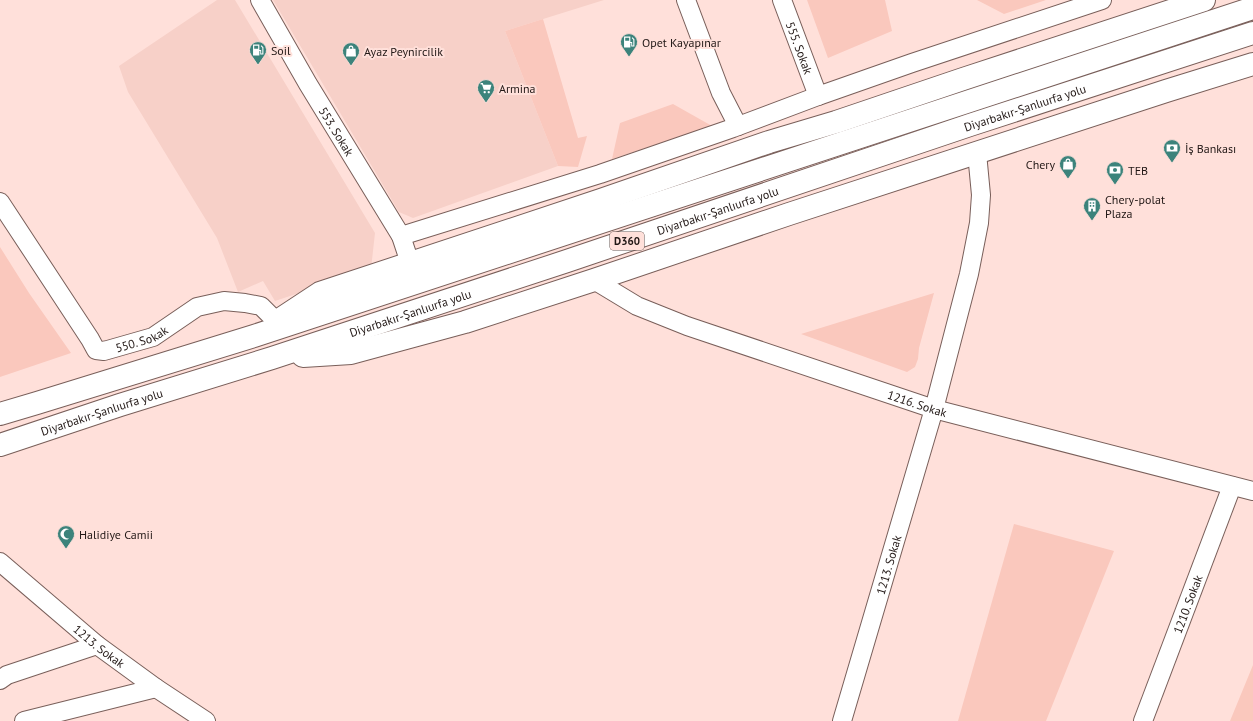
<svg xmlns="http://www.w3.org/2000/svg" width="1253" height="721" viewBox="0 0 1253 721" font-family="'PT Sans',sans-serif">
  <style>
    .built { fill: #f7d0c8 }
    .green { fill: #fac8bd }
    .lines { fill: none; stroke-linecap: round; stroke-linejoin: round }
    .minor-casing { stroke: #795f5a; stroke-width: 20 }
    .highway-casing { stroke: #795f5a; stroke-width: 24 }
    .minor { stroke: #fff; stroke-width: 18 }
    .highway { stroke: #fff; stroke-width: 22 }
    .labels { text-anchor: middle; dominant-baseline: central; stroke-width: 4; stroke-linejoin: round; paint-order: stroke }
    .shield { fill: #ffe0da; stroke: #645451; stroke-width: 1 }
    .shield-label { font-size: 11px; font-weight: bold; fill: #221816 }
    .poi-label { font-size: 12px; fill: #221816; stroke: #ffe0da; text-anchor: start }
    .street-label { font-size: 12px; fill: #221816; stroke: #ffe0da }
  </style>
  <rect width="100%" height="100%" fill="#ffe0da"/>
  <path class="built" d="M 217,0 L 235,0 L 375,233 L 371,269 L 275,301 L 263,281 L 238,292 L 217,238 L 128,92 L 119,66 Z
    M 273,0 L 604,0 L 505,31 L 558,166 L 413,218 L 399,212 Z"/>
  <path class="green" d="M 807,0 L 885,0 L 892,31 L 828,58 Z
    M 977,0 L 1046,0 L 1004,14 Z
    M 543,19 L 578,138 L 587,136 L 578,167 L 558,166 L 505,31 Z
    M 673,104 L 712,126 L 612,159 L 620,123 Z
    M 0,247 L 29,293 L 71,353 L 0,377 Z
    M 934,293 L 919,348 L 918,359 L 915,367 L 907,372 L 801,334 Z
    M 1014,524 L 1114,551 L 1046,721 L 958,721 Z
    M 1253,665 L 1253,721 L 1230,721 Z"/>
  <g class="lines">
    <g class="minor-casing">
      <g id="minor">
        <path id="s1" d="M 260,0 L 308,84 L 401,236 L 410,263"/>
        <path d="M 686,0 L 721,93 L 738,126"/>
        <path id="s2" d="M 782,0 L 818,96"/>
        <path id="s3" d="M 0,202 L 90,339 L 96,350 L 104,351 L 153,337 L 197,307 L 224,301 L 245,303 L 261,306 L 277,322"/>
        <path d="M 401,236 L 600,174 L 733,128 L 818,96 L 912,63 L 1102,0"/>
        <path id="s4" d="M 594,280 L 637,306 L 687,326 L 934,409 L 1253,491"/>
        <path id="s5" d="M 0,562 L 97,645 L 156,688 L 206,721"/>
        <path d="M 0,680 L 7,675 L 97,645"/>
        <path d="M 24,721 L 156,688"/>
        <path id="s6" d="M 842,721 L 934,409 L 969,274 L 979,223 L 981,195 L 977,153"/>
        <path id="s7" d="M 1143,721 L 1232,486"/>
      </g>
    </g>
    <g class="highway-casing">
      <g id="highway">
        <path d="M 279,320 L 320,293 L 601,200 L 769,142 L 836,122 L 963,79 L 1204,0"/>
        <path d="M 303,356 L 351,353 L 465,322 L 594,280 L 789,214 L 1166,91 L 1253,64"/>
        <path d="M 0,414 L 37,403 L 254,336 L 1253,8"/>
        <path id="s8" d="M 0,445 L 120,405 L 272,358 L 567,261 L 970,125 L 1253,33"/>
      </g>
    </g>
    <use href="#minor" class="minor"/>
    <use href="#highway" class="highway"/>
  </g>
  <defs>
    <g id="fuel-pin" transform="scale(0.9)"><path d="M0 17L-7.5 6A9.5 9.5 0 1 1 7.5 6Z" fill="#3c837b" stroke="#ffe0da"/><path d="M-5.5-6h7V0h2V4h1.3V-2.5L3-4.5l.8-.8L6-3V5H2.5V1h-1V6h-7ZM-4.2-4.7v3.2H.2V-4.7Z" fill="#fff"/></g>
    <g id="shop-pin" transform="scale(0.9)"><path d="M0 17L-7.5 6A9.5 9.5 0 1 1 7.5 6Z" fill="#3c837b" stroke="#ffe0da"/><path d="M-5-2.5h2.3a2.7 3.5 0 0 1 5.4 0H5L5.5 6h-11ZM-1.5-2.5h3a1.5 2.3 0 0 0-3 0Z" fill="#fff"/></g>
    <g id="supermarket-pin" transform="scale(0.9)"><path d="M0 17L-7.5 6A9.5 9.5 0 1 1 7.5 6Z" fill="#3c837b" stroke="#ffe0da"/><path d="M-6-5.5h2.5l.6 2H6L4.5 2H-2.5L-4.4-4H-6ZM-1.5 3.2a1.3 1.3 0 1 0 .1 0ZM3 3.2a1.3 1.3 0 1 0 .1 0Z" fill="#fff"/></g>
    <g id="bank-pin" transform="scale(0.9)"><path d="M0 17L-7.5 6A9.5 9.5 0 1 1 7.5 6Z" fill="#3c837b" stroke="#ffe0da"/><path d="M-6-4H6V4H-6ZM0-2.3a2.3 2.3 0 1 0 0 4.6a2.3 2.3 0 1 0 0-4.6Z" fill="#fff"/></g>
    <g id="building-pin" transform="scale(0.9)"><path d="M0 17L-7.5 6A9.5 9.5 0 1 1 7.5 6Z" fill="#3c837b" stroke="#ffe0da"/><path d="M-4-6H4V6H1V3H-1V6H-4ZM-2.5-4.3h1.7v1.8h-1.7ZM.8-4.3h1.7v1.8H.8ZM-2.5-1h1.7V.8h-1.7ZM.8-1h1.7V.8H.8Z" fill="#fff"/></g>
    <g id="mosque-pin" transform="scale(0.9)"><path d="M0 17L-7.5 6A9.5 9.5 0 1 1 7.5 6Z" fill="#3c837b" stroke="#ffe0da"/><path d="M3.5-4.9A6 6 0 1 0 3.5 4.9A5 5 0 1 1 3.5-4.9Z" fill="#fff"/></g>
  </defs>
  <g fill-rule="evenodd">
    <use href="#fuel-pin" x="629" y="42"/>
    <use href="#fuel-pin" x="258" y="50"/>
    <use href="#shop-pin" x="351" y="51"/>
    <use href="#supermarket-pin" x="486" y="88"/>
    <use href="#bank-pin" x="1172" y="148"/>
    <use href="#shop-pin" x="1068" y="164"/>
    <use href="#bank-pin" x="1115" y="170"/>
    <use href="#building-pin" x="1092" y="206"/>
    <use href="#mosque-pin" x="66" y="534"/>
  </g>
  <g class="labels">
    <rect class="shield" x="610" y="232" width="34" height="18" rx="3"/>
    <g class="shield-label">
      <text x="627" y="241">D360</text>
    </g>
    <g class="poi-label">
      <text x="642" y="42">Opet Kayapınar</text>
      <text x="271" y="50">Soil</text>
      <text x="364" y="51">Ayaz Peynircilik</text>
      <text x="499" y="88">Armina</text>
      <text x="1185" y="148">İş Bankası</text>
      <text x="1055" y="164" text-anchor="end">Chery</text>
      <text x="1128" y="170">TEB</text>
      <text x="1105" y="199">Chery-polat<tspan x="1105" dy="14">Plaza</tspan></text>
      <text x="79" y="534">Halidiye Camii</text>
    </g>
    <g class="street-label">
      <text stroke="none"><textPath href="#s2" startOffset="51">555. Sokak</textPath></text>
      <text stroke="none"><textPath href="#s8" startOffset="1079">Diyarbakır-Şanlıurfa yolu</textPath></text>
      <text stroke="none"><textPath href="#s1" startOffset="152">553. Sokak</textPath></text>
      <text stroke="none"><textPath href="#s8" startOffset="755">Diyarbakır-Şanlıurfa yolu</textPath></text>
      <text stroke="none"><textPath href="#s8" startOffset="431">Diyarbakır-Şanlıurfa yolu</textPath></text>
      <text stroke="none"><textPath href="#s3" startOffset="224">550. Sokak</textPath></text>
      <text stroke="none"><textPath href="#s4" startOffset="347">1216. Sokak</textPath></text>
      <text stroke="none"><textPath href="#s8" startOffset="107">Diyarbakır-Şanlıurfa yolu</textPath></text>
      <text stroke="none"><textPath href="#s6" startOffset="163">1213. Sokak</textPath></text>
      <text stroke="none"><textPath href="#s7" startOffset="125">1210. Sokak</textPath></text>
      <text stroke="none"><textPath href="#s5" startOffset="130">1213. Sokak</textPath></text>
    </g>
  </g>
</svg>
